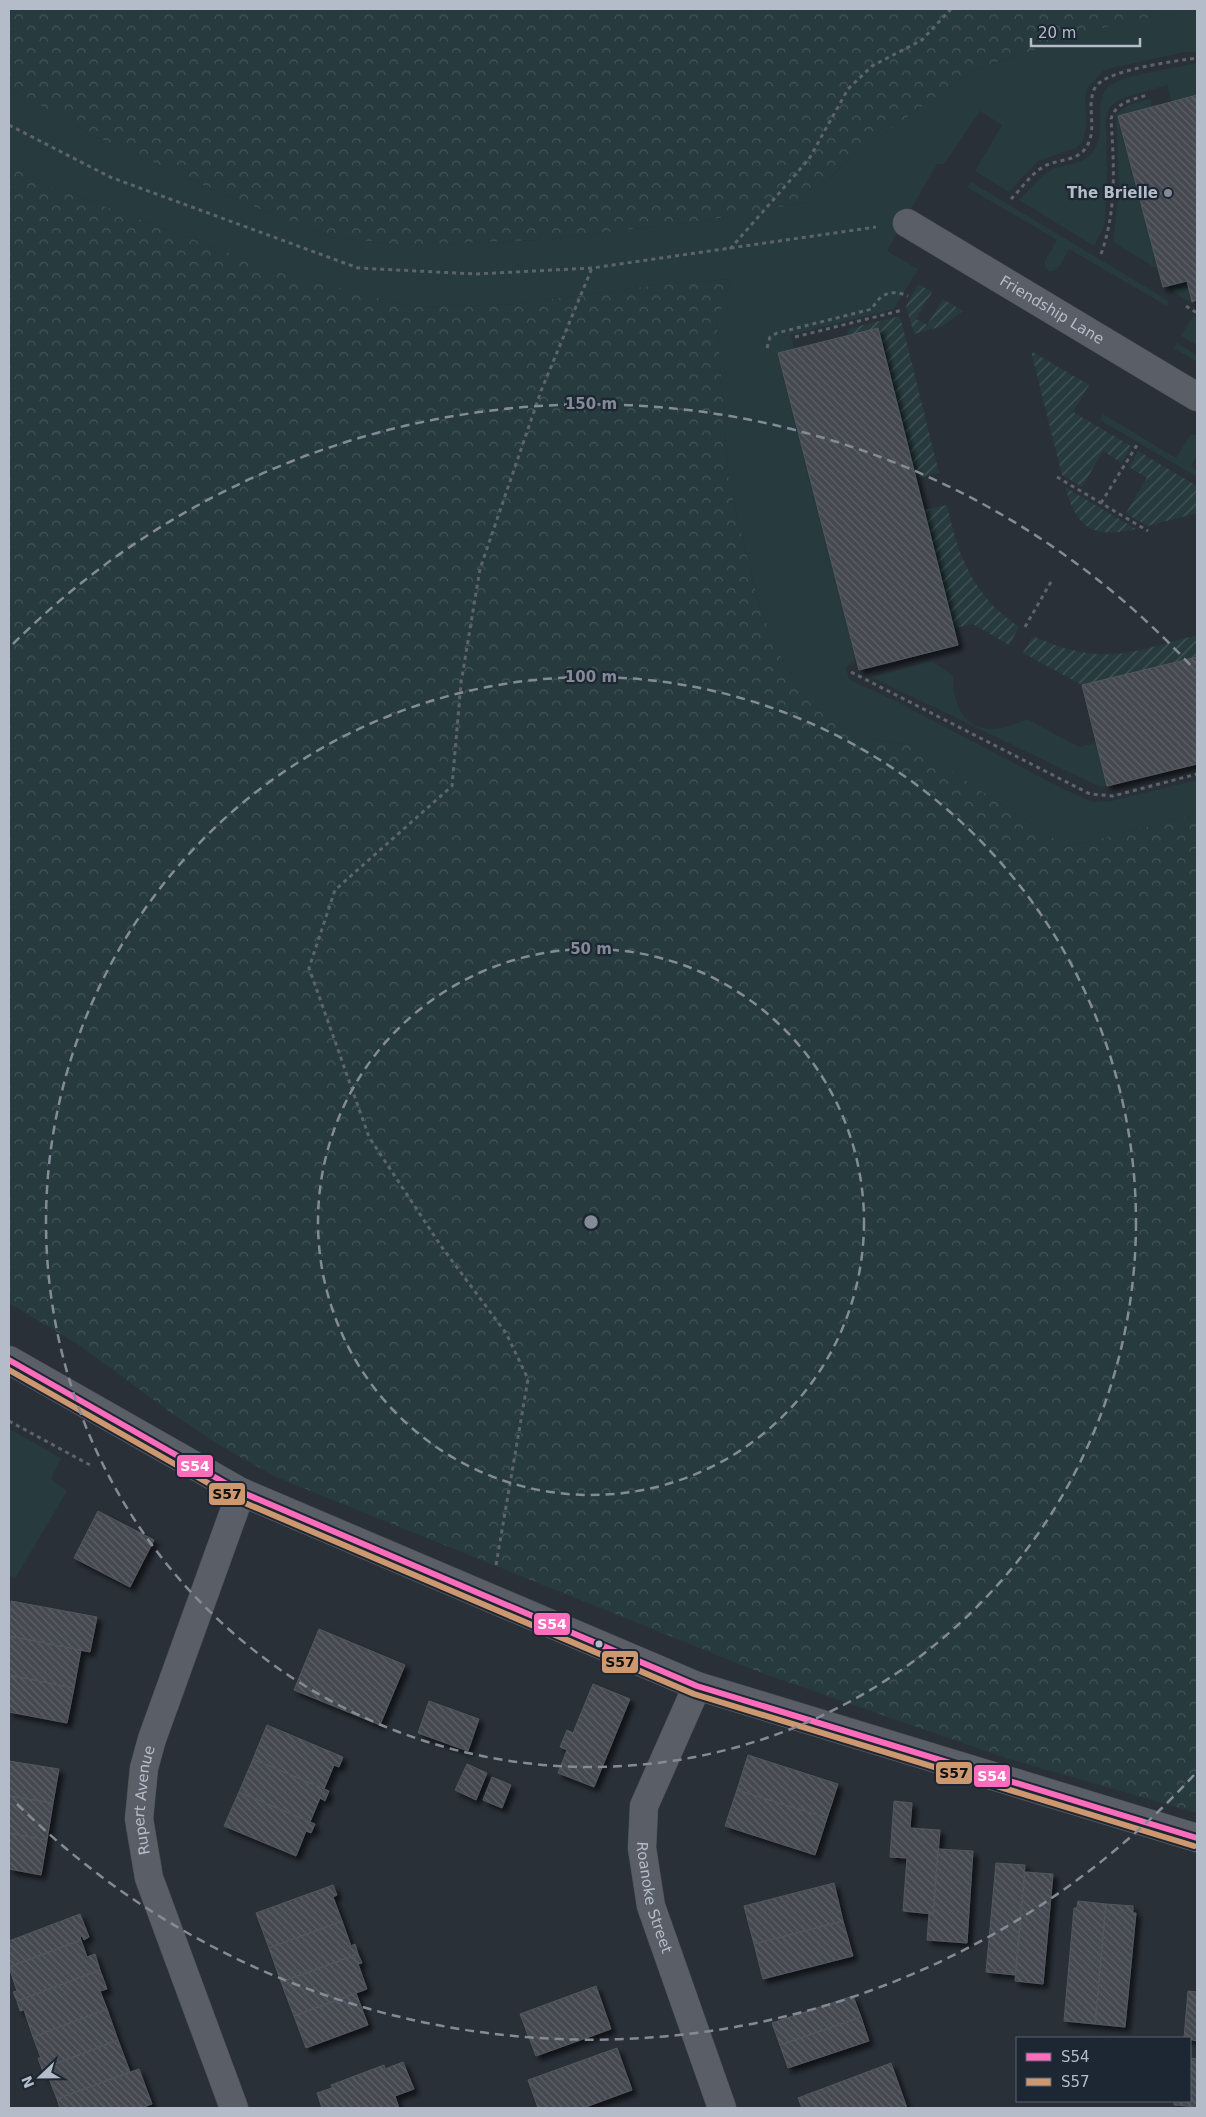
<svg xmlns="http://www.w3.org/2000/svg" width="1206" height="2117" viewBox="0 0 1206 2117" font-family="'DejaVu Sans',sans-serif">
  <style>
    .green { fill: #273a3e }
    .forest { fill: url(#forest-crowns) }
    .garden { fill: url(#garden-furrows) }
    .building { fill: url(#building-back-hatch); stroke: #52575f; filter: url(#shadow) }
    .lines { fill: none; stroke-linecap: round; stroke-linejoin: round }
    .minor-casing { stroke: #484c53; stroke-width: 29 }
    .path { stroke: #5d636a; stroke-width: 3; stroke-dasharray: 4 4; stroke-linecap: butt }
    .minor { stroke: #5a5e66; stroke-width: 28 }
    .bus-1-casing { stroke: #1d2633; stroke-width: 10 }
    .bus-2-casing { stroke: #1d2633; stroke-width: 10 }
    .bus-1 { stroke: #fb6dba; stroke-width: 6 }
    .bus-2 { stroke: #cd976f; stroke-width: 6 }
    .ring { fill: none; stroke: #848b96; stroke-width: 2.5; stroke-dasharray: 9 6 }
    .poi-dot { fill: #848b96; stroke: #1d2633; stroke-width: 2 }
    .bus-dot { fill: #b4bcc9; stroke: #1d2633; stroke-width: 2 }
    .labels { text-anchor: middle; dominant-baseline: central; stroke-width: 4.5; stroke-linejoin: round; paint-order: stroke }
    .poi-label { font-size: 15px; font-weight: bold; fill: #b4bcc9; stroke: #1d2633; text-anchor: end }
    .street-label { font-size: 15px; fill: #b4bcc9; stroke: #1d2633 }
    .centre { fill: #848b96; stroke: #1d2633; stroke-width: 2.5 }
    .ring-label { font-size: 15px; text-anchor: middle; font-weight: bold; fill: #848b96; stroke: #1d2633; stroke-width: 4.5; stroke-linejoin: round; paint-order: stroke }
    .line-badge { stroke: #1d2633; stroke-width: 2 }
    .badge-label { font-size: 14px; text-anchor: middle; font-weight: bold; fill: #fff }
    .pale-badge-label { font-size: 14px; text-anchor: middle; font-weight: bold; fill: #111 }
  </style>
  <defs>
    <pattern id="forest-crowns" width="20" height="18" patternUnits="userSpaceOnUse" patternTransform="scale(1.25)"><rect width="20" height="18" fill="#273a3e"/><path d="M2 6a3 3 0 1 1 6 0M12 15a3 3 0 1 1 6 0" fill="none" stroke="#445559"/></pattern>
    <pattern id="garden-furrows" width="10" height="10" patternUnits="userSpaceOnUse" patternTransform="scale(1.25)"><rect width="10" height="10" fill="#273a3e"/><path d="M-1 1l2-2M0 10L10 0M9 11l2-2" fill="none" stroke="#445559"/></pattern>
    <pattern id="building-back-hatch" width="6" height="6" patternUnits="userSpaceOnUse" patternTransform="scale(1.25)"><rect width="6" height="6" fill="#444950"/><path d="M-1 5l2 2M0 0l6 6M5-1l2 2" fill="none" stroke="#5d6168"/></pattern>
    <filter id="shadow"><feDropShadow dx="4.5" dy="4.5" stdDeviation="2.5" flood-color="#0009"/></filter>
  </defs>
  <rect width="100%" height="100%" fill="#2a3038"/>
  <path class="green" d="M 1179,9 L 1197,9 L 1197,52 L 1185,52 L 1116,67 L 1103,71 L 1087,89 L 1085,98 L 1087,125 L 1082,143 L 1076,148 L 1038,161 L 1009,192 L 975,171 L 1002,125 L 980,111 L 947,160 L 943,164 L 937,164 L 887,251 L 918,269 L 894,309 L 791,335 L 794,349 L 778,354 L 856,660 L 845,667 L 850,680 L 896,701 L 1065,790 L 1093,802 L 1111,801 L 1197,780 L 1197,814 L 1067,847 L 911,745 L 863,739 L 833,722 L 810,703 L 782,659 L 760,608 L 729,484 L 717,323 L 731,279 L 649,286 L 517,304 L 411,307 L 281,272 L 47,185 L 9,163 L 9,87 L 92,135 L 235,199 L 332,237 L 405,245 L 538,240 L 703,221 L 807,202 L 854,154 L 976,69 L 1131,19 L 1153,18 Z
    M 1197,63 L 1197,95 L 1172,101 L 1167,85 L 1129,96 L 1114,103 L 1109,108 L 1106,121 L 1107,180 L 1105,219 L 1102,231 L 1094,246 L 1019,200 C 1030,190 1040,175 1053,169 C 1064,164 1079,165 1089,156 C 1112,135 1088,99 1112,84 C 1128,74 1177,68 1197,63 Z
    M 1150,99 L 1152,107 L 1118,116 L 1159,270 L 1113,242 L 1119,190 L 1116,115 L 1128,105 Z
    M 971,182 L 1169,301 L 1167,306 L 1069,249 C 1064,257 1059,274 1048,271 L 1045,267 L 1045,261 L 1057,240 L 967,187 Z
    M 1187,281 L 1192,301 L 1197,300 L 1197,307 L 1174,292 L 1171,285 Z
    M 1193,316 L 1197,318 L 1197,345 L 1181,336 Z
    M 1177,343 L 1197,355 L 1197,362 L 1174,348 Z
    M 1103,414 L 1176,458 L 1190,435 L 1197,435 L 1197,455 L 1191,466 L 1197,471 L 1197,477 L 1100,420 Z
    M 932,661 L 953,676 C 953,726 983,741 1027,719 L 1079,747 L 1096,743 L 1107,786 L 1100,787 L 871,677 Z
    M 9,1429 L 61,1458 L 51,1479 L 67,1491 L 16,1577 L 9,1576 Z"/>
  <path class="forest" d="M 9,9 L 1179,9 L 1153,18 L 1131,19 L 976,69 L 854,154 L 807,202 L 703,221 L 538,240 L 405,245 L 332,237 L 235,199 L 92,135 L 9,87 Z
    M 9,163 L 47,185 L 281,272 L 411,307 L 517,304 L 649,286 L 731,279 L 717,323 L 729,484 L 760,608 L 782,659 L 810,703 L 833,722 L 863,739 L 911,745 L 1067,847 L 1197,814 L 1197,1813 L 1006,1758 L 759,1672 L 276,1477 L 219,1445 L 170,1412 L 79,1345 L 9,1303 Z"/>
  <path class="garden" d="M 918,284 L 932,292 L 916,319 L 927,325 L 943,299 L 963,311 L 943,326 L 914,334 L 906,306 Z
    M 900,316 L 939,473 L 916,478 L 878,328 L 848,336 L 847,329 Z
    M 1031,351 L 1089,385 L 1073,412 L 1131,446 L 1122,463 L 1103,451 L 1082,487 L 1062,475 Z
    M 1138,451 L 1197,486 L 1197,513 L 1147,526 L 1126,513 L 1147,478 L 1129,467 Z
    M 1065,487 L 1136,529 C 1092,539 1077,528 1065,487 Z
    M 947,505 C 958,556 973,596 1019,627 L 1009,645 L 973,624 L 954,628 L 924,510 Z
    M 1197,635 L 1197,657 L 1082,685 L 1023,653 L 1033,636 C 1100,667 1130,653 1197,635 Z"/>
  <path class="building" d="M 1197,95 L 1197,300 L 1192,302 L 1187,281 L 1163,287 L 1118,116 Z
    M 878,328 L 958,645 L 859,670 L 778,353 Z
    M 1197,657 L 1197,764 L 1107,786 L 1082,685 Z
    M 98,1511 L 154,1540 L 130,1587 L 74,1558 Z
    M 11,1601 L 97,1617 L 90,1652 L 9,1636 Z
    M 319,1629 L 405,1665 L 380,1725 L 294,1690 Z
    M 9,1636 L 81,1650 L 74,1688 L 9,1675 Z
    M 9,1675 L 74,1688 L 67,1723 L 9,1712 Z
    M 593,1684 L 630,1699 L 594,1787 L 558,1773 L 567,1750 L 560,1747 L 567,1730 L 573,1733 Z
    M 429,1701 L 479,1719 L 468,1751 L 418,1733 Z
    M 267,1725 L 343,1757 L 339,1767 L 334,1765 L 324,1789 L 253,1759 Z
    M 748,1755 L 838,1784 L 827,1818 L 737,1790 Z
    M 253,1759 L 329,1791 L 325,1801 L 320,1798 L 310,1822 L 239,1792 Z
    M 9,1761 L 59,1769 L 53,1803 L 9,1796 Z
    M 467,1764 L 487,1773 L 476,1800 L 455,1790 Z
    M 492,1777 L 511,1785 L 502,1808 L 483,1800 Z
    M 737,1790 L 827,1818 L 815,1855 L 725,1826 Z
    M 239,1792 L 315,1824 L 311,1833 L 306,1831 L 296,1856 L 224,1826 Z
    M 9,1796 L 53,1803 L 47,1840 L 9,1833 Z
    M 894,1801 L 912,1803 L 910,1828 L 940,1830 L 933,1914 L 903,1911 L 907,1858 L 890,1857 Z
    M 9,1833 L 47,1840 L 41,1875 L 9,1869 Z
    M 938,1849 L 973,1851 L 967,1943 L 927,1940 L 929,1914 L 933,1914 Z
    M 996,1863 L 1025,1865 L 1015,1975 L 986,1972 Z
    M 1025,1872 L 1053,1874 L 1043,1984 L 1015,1981 Z
    M 834,1883 L 843,1921 L 754,1944 L 744,1906 Z
    M 333,1885 L 337,1895 L 333,1897 L 342,1921 L 269,1948 L 256,1913 Z
    M 1078,1901 L 1106,1904 L 1095,2024 L 1064,2021 L 1074,1908 L 1077,1908 Z
    M 1106,1904 L 1133,1906 L 1133,1913 L 1136,1913 L 1125,2027 L 1095,2024 Z
    M 80,1914 L 89,1937 L 84,1940 L 82,1936 L 80,1937 L 81,1940 L 9,1967 L 9,1941 Z
    M 342,1921 L 351,1946 L 355,1944 L 358,1954 L 281,1982 L 269,1948 Z
    M 843,1921 L 853,1956 L 763,1979 L 754,1944 Z
    M 81,1940 L 87,1957 L 95,1954 L 100,1970 L 17,2001 L 13,1992 L 17,1991 L 9,1967 Z
    M 358,1954 L 362,1963 L 358,1964 L 367,1989 L 294,2016 L 281,1982 Z
    M 100,1970 L 107,1989 L 100,1991 L 107,2009 L 33,2037 L 24,2010 L 20,2011 L 17,2001 Z
    M 596,1986 L 611,2029 L 536,2056 L 520,2014 Z
    M 1188,1991 L 1197,1992 L 1197,2041 L 1184,2038 Z
    M 356,1993 L 368,2025 L 306,2048 L 294,2016 Z
    M 853,1996 L 861,2017 L 780,2045 L 772,2023 Z
    M 107,2009 L 118,2040 L 42,2069 L 38,2058 L 41,2058 L 33,2037 Z
    M 861,2017 L 869,2041 L 788,2068 L 780,2045 Z
    M 118,2040 L 130,2072 L 57,2099 L 48,2076 L 45,2077 L 42,2069 Z
    M 617,2048 L 632,2090 L 583,2108 L 538,2108 L 528,2080 Z
    M 1190,2058 L 1197,2059 L 1197,2107 L 1174,2105 L 1174,2101 L 1190,2101 Z
    M 403,2062 L 414,2089 L 395,2096 L 399,2108 L 322,2108 L 317,2093 L 332,2088 L 331,2085 L 384,2065 L 385,2069 Z
    M 891,2063 L 907,2108 L 802,2108 L 798,2098 Z
    M 139,2069 L 152,2104 L 141,2108 L 60,2108 L 57,2099 Z"/>
  <g class="lines">
    <g class="minor-casing">
      <g id="minor">
        <path id="s1" d="M 907,223 L 1197,397"/>
        <path d="M 9,1360 L 241,1492 L 697,1686 L 1197,1838"/>
        <path id="s2" d="M 697,1686 L 644,1806 L 642,1848 L 651,1906 L 722,2108"/>
        <path id="s3" d="M 234,2108 L 149,1878 L 139,1819 L 144,1768 L 152,1739 L 241,1492"/>
      </g>
    </g>
    <path class="path" d="M 9,125 L 110,177 L 358,268 L 476,274 L 592,268 L 876,227
      M 1011,199 C 1021,189 1031,174 1043,167 C 1056,159 1075,162 1085,149 C 1095,136 1091,120 1091,105 C 1092,97 1092,90 1098,84 C 1114,69 1175,61 1197,58
      M 730,249 L 809,159 L 848,89 L 872,66 L 922,40 L 951,9
      M 1101,254 C 1117,210 1114,164 1111,119 C 1116,102 1132,100 1147,95
      M 1186,306 L 1197,313
      M 795,337 L 903,310
      M 767,348 L 770,337 L 777,333 L 872,309 C 880,293 892,289 908,296
      M 1057,477 L 1148,531
      M 1101,503 L 1137,445
      M 1025,627 L 1052,580
      M 851,672 L 1090,794 L 1113,796 L 1197,774
      M 9,1421 L 90,1465
      M 496,1565 L 528,1379 L 506,1333 L 441,1246 L 369,1137 L 309,968 L 335,890 L 452,786 L 461,683 L 480,569 L 541,391 L 592,268"/>
    <use href="#minor" class="minor"/>
    <g class="bus-1-casing">
      <path id="bus-1" d="M 9,1360 L 241,1492 L 697,1686 L 1197,1838"/>
    </g>
    <g class="bus-2-casing">
      <path id="bus-2" d="M 9,1370 L 238,1500 L 694,1694 L 1194,1846"/>
    </g>
    <use href="#bus-1" class="bus-1"/>
    <use href="#bus-2" class="bus-2"/>
  </g>
  <g class="ring">
    <circle cx="591" cy="1222" r="273"/>
    <circle cx="591" cy="1222" r="545"/>
    <path d="M1194 1775A818 818 0 0 1 13 1800M13 644A818 818 0 0 1 1194 669"/>
  </g>
  <circle class="poi-dot" cx="1168" cy="193" r="5"/>
  <circle class="bus-dot" cx="599" cy="1644" r="4.5"/>
  <g class="labels">
    <g class="poi-label">
      <text x="1158" y="193">The Brielle</text>
    </g>
    <g class="street-label">
      <text stroke="none"><textPath href="#s1" startOffset="169">Friendship Lane</textPath></text>
      <text stroke="none"><textPath href="#s3" startOffset="324">Rupert Avenue</textPath></text>
      <text stroke="none"><textPath href="#s2" startOffset="224">Roanoke Street</textPath></text>
    </g>
  </g>
  <circle cx="591" cy="1222" r="8" class="centre"/>
  <g class="ring-label">
    <text x="591" y="409">150 m</text>
    <text x="591" y="682">100 m</text>
    <text x="591" y="954">50 m</text>
  </g>
  <g class="line-badge">
    <rect x="176" y="1454" width="38" height="24" rx="5" fill="#fb6dba"/>
    <rect x="208" y="1482" width="38" height="24" rx="5" fill="#cd976f"/>
    <rect x="533" y="1612" width="38" height="24" rx="5" fill="#fb6dba"/>
    <rect x="601" y="1650" width="38" height="24" rx="5" fill="#cd976f"/>
    <rect x="935" y="1761" width="38" height="24" rx="5" fill="#cd976f"/>
    <rect x="973" y="1764" width="38" height="24" rx="5" fill="#fb6dba"/>
  </g>
  <g class="badge-label">
    <text x="195" y="1471">S54</text>
    <text x="552" y="1629">S54</text>
    <text x="992" y="1781">S54</text>
  </g>
  <g class="pale-badge-label">
    <text x="227" y="1499">S57</text>
    <text x="620" y="1667">S57</text>
    <text x="954" y="1778">S57</text>
  </g>
  <rect width="1206" height="2117" fill="none" stroke="#b4bcc9" stroke-width="20"/>
  <rect x="1016" y="2037" width="175" height="65" fill="#1d2633" stroke="#59626f"/>
  <rect x="1026" y="2053" width="25" height="8" fill="#fb6dba" stroke="#59626f"/>
  <text x="1061" y="2062" font-size="15" fill="#b4bcc9">S54</text>
  <rect x="1026" y="2078" width="25" height="8" fill="#cd976f" stroke="#59626f"/>
  <text x="1061" y="2087" font-size="15" fill="#b4bcc9">S57</text>
  <g transform="translate(40 2077) rotate(248)" stroke="#1d2633" stroke-width="4" paint-order="stroke">
  <path d="M0-4L9 19L0 12L-9 19Z" fill="#b4bcc9"/>
  <text y="-8" font-size="14" font-weight="bold" text-anchor="middle" fill="#b4bcc9">N</text>
  </g>
  <path d="M1031 38v8h109v-8" fill="none" stroke="#b4bcc9" stroke-width="2.5"/>
  <text x="1038" y="38" font-size="15" fill="#b4bcc9" stroke="#1d2633" stroke-width="4" paint-order="stroke">20 m</text>
</svg>
